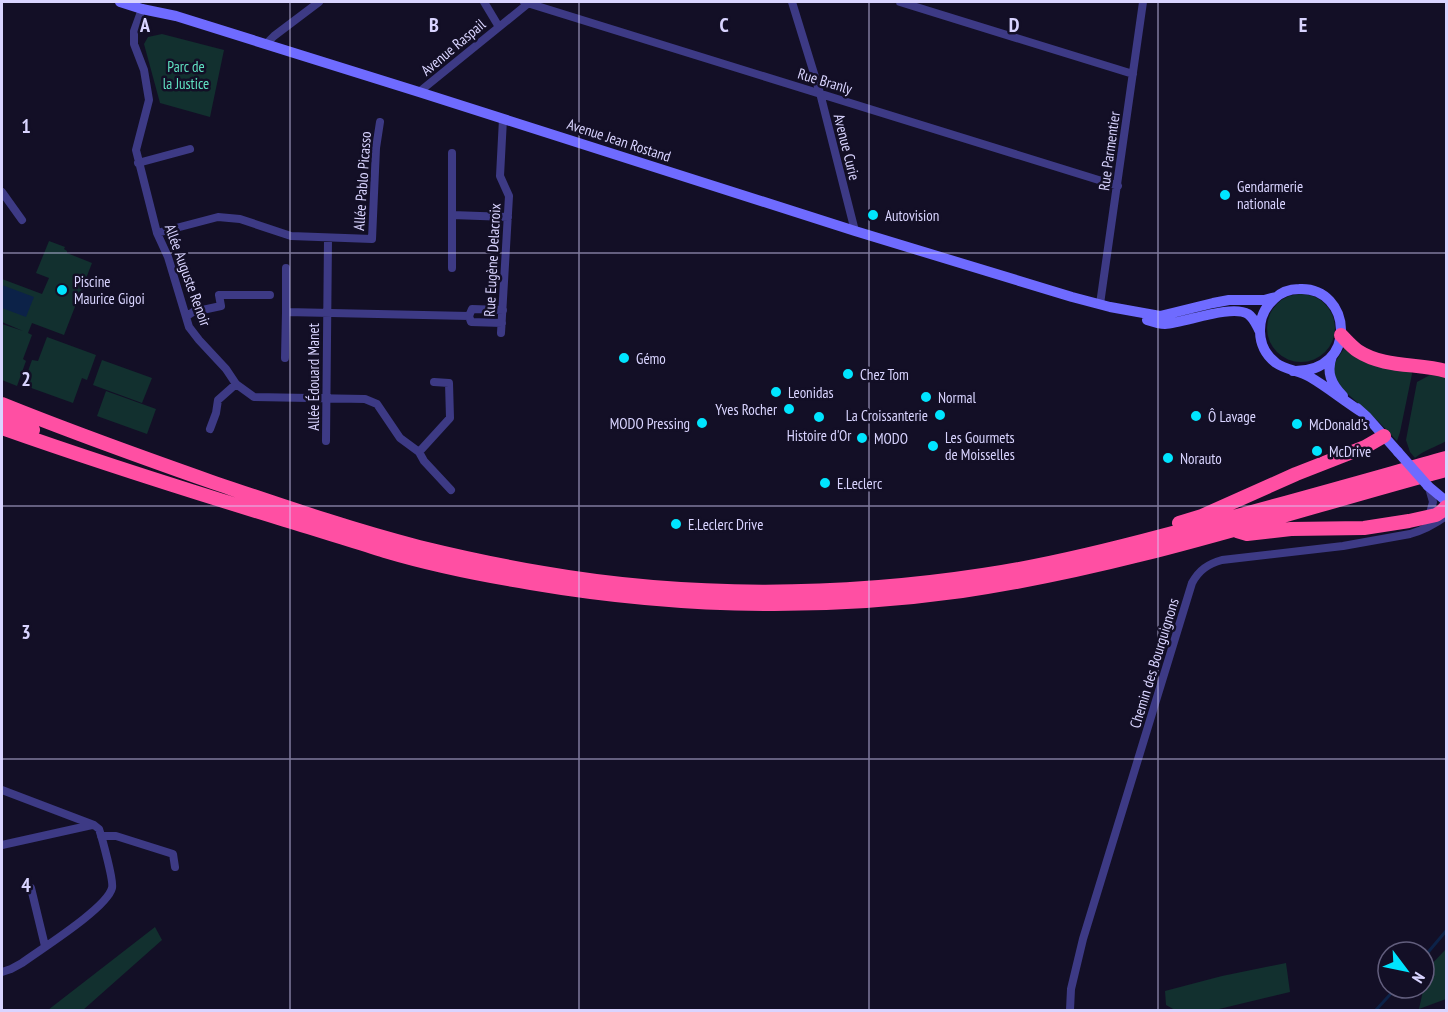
<svg xmlns="http://www.w3.org/2000/svg" width="1448" height="1012" viewBox="0 0 1448 1012" font-family="'PT Sans Narrow',sans-serif">
  <style>
    .green { fill: #12302f }
    .water { fill: #0c2248 }
    .lines { fill: none; stroke-linecap: round; stroke-linejoin: round }
    .stream { stroke: #0c2248; stroke-width: 3 }
    .street { stroke: #3d3a85; stroke-width: 8 }
    .secondary { stroke: #6f6bff; stroke-width: 10 }
    .highway { stroke: #ff4fa3; stroke-width: 14 }
    .secondary-bridge { stroke: #6f6bff; stroke-width: 10 }
    .grid { fill: none; stroke: #d9d4ff; stroke-width: 1.5; stroke-opacity: 0.55 }
    .poi-dot { fill: #00e5ff; stroke: #130f26; stroke-width: 2 }
    .labels { text-anchor: middle; dominant-baseline: central; stroke-width: 5; stroke-linejoin: round; paint-order: stroke }
    .street-label { font-size: 15px; fill: #d9d4ff; stroke: #130f26 }
    .park-label { font-size: 15px; fill: #5fe0c0; stroke: #130f26 }
    .poi-label { font-size: 15px; fill: #d9d4ff; stroke: #130f26; text-anchor: start }
    .grid-label { font-size: 20px; text-anchor: middle; font-weight: bold; fill: #d9d4ff; stroke: #130f26; stroke-width: 5; stroke-linejoin: round; paint-order: stroke }
  </style>
  <rect width="100%" height="100%" fill="#130f26"/>
  <path class="green" d="M 162,34 L 224,50 L 210,117 L 160,103 L 144,44 L 148,37 Z
    M 49,241 L 65,247 L 64,249 L 67,251 L 67,253 L 92,263 L 64,335 L 32,323 L 28,333 L 32,335 L 23,359 L 26,361 L 17,386 L 2,380 L 2,324 L 23,331 L 2,322 L 2,279 L 42,294 L 49,278 L 36,273 Z
    M1267 328a34 34 0 1 1 68 0a34 34 0 1 1-68 0Z
    M 47,337 L 96,355 L 87,380 L 82,378 L 73,403 L 23,385 L 32,360 L 38,361 Z
    M 1345,347 L 1411,370 L 1412,374 L 1400,432 L 1397,441 L 1379,422 L 1341,388 L 1333,373 L 1334,364 Z
    M 102,360 L 152,378 L 142,403 L 93,385 Z
    M 1430,375 L 1441,376 L 1446,378 L 1446,441 C 1436,447 1424,450 1415,458 L 1410,452 L 1406,440 L 1417,382 Z
    M 106,391 L 156,409 L 147,434 L 97,416 Z
    M 155,927 L 162,940 L 83,1010 L 48,1010 Z
    M 1446,949 L 1446,999 L 1419,1009 L 1428,968 Z
    M 1286,963 L 1290,992 L 1215,1010 L 1175,1010 L 1166,1005 L 1165,991 L 1222,976 Z"/>
  <path class="water" d="M 2,285 L 34,297 L 26,317 L 2,308 Z"/>
  <g class="lines">
    <path class="stream" d="M 1424,957 L 1446,931
      M 1376,1010 L 1396,988"/>
    <path class="street" d="M 484,2 L 499,27
      M 524,2 L 1118,186
      M 792,2 L 820,93 L 855,231
      M 900,2 L 1133,74
      M 142,9 L 134,31 L 134,44 L 144,70 L 149,100 L 136,150 L 157,233 L 168,257 L 189,327 L 199,340 L 226,369 L 236,384 L 254,397 L 365,399 L 377,404 L 400,438 L 419,452 L 424,461 L 451,490
      M 266,44 L 274,36 L 319,2
      M 419,92 L 530,2
      M 138,163 L 190,149
      M 2,192 L 22,220
      M 452,215 L 508,217
      M 157,233 L 218,217 L 240,219 L 291,236 L 372,239 L 376,148 L 380,122
      M 286,268 L 286,312 L 469,316 L 471,322 L 502,323
      M 452,268 L 452,153
      M 1100,304 L 1143,2
      M 187,316 L 193,312 L 221,306 L 219,295 L 270,295
      M 469,316 L 472,309 L 503,310
      M 501,333 L 509,196 L 500,176 L 503,119
      M 285,358 L 286,312
      M 210,429 L 216,413 L 218,400 L 236,384
      M 326,441 L 328,239
      M 419,452 L 450,418 L 449,383 L 434,382
      M 1429,488 L 1433,502 L 1429,517
      M 2,790 L 94,825 L 99,829 C 102,838 114,881 112,888 C 107,908 41,949 22,963 L 11,969 L 2,972
      M 101,836 L 116,836 L 173,854 L 175,867
      M 2,845 L 92,825
      M 31,888 L 45,946
      M 1070,1010 L 1071,989 L 1083,939 L 1192,583 C 1199,570 1208,564 1222,560 L 1343,546 L 1410,534 C 1424,530 1435,524 1446,516"/>
    <path class="secondary" d="M 120,2 L 142,9 L 176,16 L 419,92 L 855,231 L 1072,297 L 1110,307 L 1160,316 L 1213,303 L 1229,300 L 1264,300 L 1276,297
      M 1147,320 C 1153,322 1159,324 1165,324 C 1185,323 1231,304 1248,314 C 1254,318 1256,324 1259,330
      M 1332,356 C 1326,372 1331,384 1343,396
      M 1293,371 C 1360,373 1352,286 1299,289 C 1289,289 1281,292 1274,299 C 1255,316 1255,347 1276,363 C 1286,370 1300,371 1310,377 C 1327,387 1343,400 1360,411
      M 1357,408 L 1367,417 L 1398,452
      M 1428,486 L 1446,501"/>
    <path class="highway" d="M 1341,335 C 1347,341 1352,347 1358,351 C 1384,368 1418,363 1446,371
      M 2,404 C 71,432 141,457 212,482 C 280,505 349,529 419,547 C 460,557 502,566 543,573 C 686,598 839,597 983,575 C 1045,566 1105,551 1165,535 C 1259,511 1353,484 1446,458
      M 2,417 L 33,430
      M 2,428 C 95,461 190,491 285,520 C 319,530 352,541 385,551 C 432,565 482,575 531,583 C 672,607 819,611 962,591 C 1127,567 1286,513 1446,470
      M 1179,523 L 1202,516 L 1296,474 L 1365,447 L 1384,436
      M 1237,531 L 1247,534 L 1291,529 L 1364,528 L 1409,521 L 1436,515 L 1442,511 L 1446,507"/>
    <path class="secondary-bridge" d="M 1398,452 L 1428,486"/>
  </g>
  <path class="grid" d="M 290,2 L 290,1010M 579,2 L 579,1010M 869,2 L 869,1010M 1158,2 L 1158,1010M 2,253 L 1446,253M 2,506 L 1446,506M 2,759 L 1446,759"/>
  <g class="poi-dot">
    <circle cx="1225" cy="195" r="6"/>
    <circle cx="873" cy="215" r="6"/>
    <circle cx="62" cy="290" r="6"/>
    <circle cx="624" cy="358" r="6"/>
    <circle cx="848" cy="374" r="6"/>
    <circle cx="776" cy="392" r="6"/>
    <circle cx="926" cy="397" r="6"/>
    <circle cx="789" cy="409" r="6"/>
    <circle cx="940" cy="415" r="6"/>
    <circle cx="1196" cy="416" r="6"/>
    <circle cx="819" cy="417" r="6"/>
    <circle cx="702" cy="423" r="6"/>
    <circle cx="1297" cy="424" r="6"/>
    <circle cx="862" cy="438" r="6"/>
    <circle cx="933" cy="446" r="6"/>
    <circle cx="1317" cy="451" r="6"/>
    <circle cx="1168" cy="458" r="6"/>
    <circle cx="825" cy="483" r="6"/>
    <circle cx="676" cy="524" r="6"/>
  </g>
  <g class="labels">
    <g class="street-label">
      <text transform="translate(453 47) rotate(-40)">Avenue Raspail</text>
      <text transform="translate(825 81) rotate(17)">Rue Branly</text>
      <text transform="translate(619 140) rotate(18)">Avenue Jean Rostand</text>
      <text transform="translate(847 147) rotate(76)">Avenue Curie</text>
      <text transform="translate(1109 151) rotate(-82)">Rue Parmentier</text>
      <text transform="translate(362 181) rotate(-86)">Allée Pablo Picasso</text>
      <text transform="translate(492 260) rotate(-87)">Rue Eugène Delacroix</text>
      <text transform="translate(188 275) rotate(70)">Allée Auguste Renoir</text>
      <text transform="translate(313 377) rotate(-90)">Allée Édouard Manet</text>
      <text transform="translate(1154 663) rotate(-73)">Chemin des Bourguignons</text>
    </g>
    <g class="park-label">
      <text x="186" y="66">Parc de<tspan x="186" dy="17">la Justice</tspan></text>
    </g>
    <g class="poi-label">
      <text x="1237" y="186">Gendarmerie<tspan x="1237" dy="17">nationale</tspan></text>
      <text x="885" y="215">Autovision</text>
      <text x="74" y="281">Piscine<tspan x="74" dy="17">Maurice Gigoi</tspan></text>
      <text x="636" y="358">Gémo</text>
      <text x="860" y="374">Chez Tom</text>
      <text x="788" y="392">Leonidas</text>
      <text x="938" y="397">Normal</text>
      <text x="777" y="409" text-anchor="end">Yves Rocher</text>
      <text x="928" y="415" text-anchor="end">La Croissanterie</text>
      <text x="1208" y="416">Ô Lavage</text>
      <text x="690" y="423" text-anchor="end">MODO Pressing</text>
      <text x="1309" y="424">McDonald's</text>
      <text x="819" y="435" text-anchor="middle">Histoire d'Or</text>
      <text x="945" y="437">Les Gourmets<tspan x="945" dy="17">de Moisselles</tspan></text>
      <text x="874" y="438">MODO</text>
      <text x="1329" y="451">McDrive</text>
      <text x="1180" y="458">Norauto</text>
      <text x="837" y="483">E.Leclerc</text>
      <text x="688" y="524">E.Leclerc Drive</text>
    </g>
  </g>
  <g class="grid-label">
    <text x="145" y="32">A</text>
    <text x="434" y="32">B</text>
    <text x="724" y="32">C</text>
    <text x="1014" y="32">D</text>
    <text x="1303" y="32">E</text>
    <text x="26" y="133">1</text>
    <text x="26" y="386">2</text>
    <text x="26" y="639">3</text>
    <text x="26" y="892">4</text>
  </g>
  <rect width="1448" height="1012" fill="none" stroke="#d9d4ff" stroke-width="6"/>
  <g transform="translate(1406 970) rotate(122)"><circle r="28" fill="#130f26" stroke="#625e7d" stroke-width="1.5"/>
  <path d="M0-4.5L10 22L0 15L-10 22Z" fill="#00e5ff"/>
  <text y="-9" font-size="16" font-weight="bold" text-anchor="middle" fill="#d9d4ff">N</text>
  </g>
</svg>
